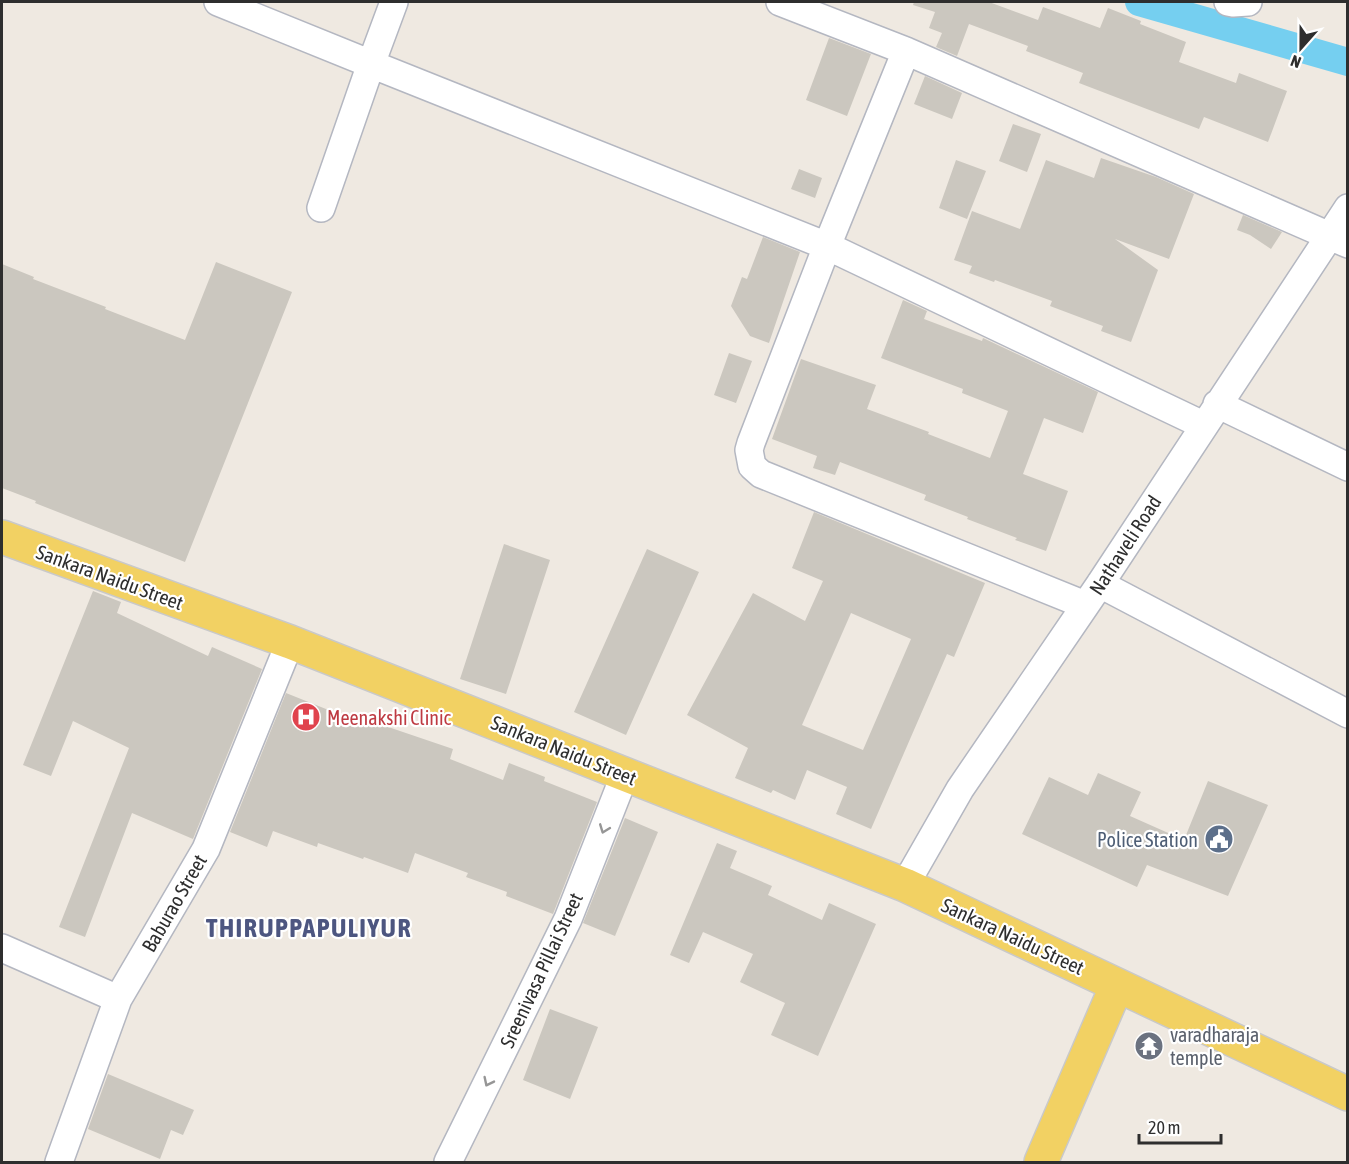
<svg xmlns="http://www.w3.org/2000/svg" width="1349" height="1164" viewBox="0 0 1349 1164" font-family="'Asap Condensed',sans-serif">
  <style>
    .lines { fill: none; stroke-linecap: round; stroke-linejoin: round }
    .canal { stroke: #75cff0; stroke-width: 28 }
    .building { fill: #cbc7bf; fill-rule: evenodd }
    .minor-casing { stroke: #b4b7c1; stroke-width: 30 }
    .major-casing { stroke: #c9c9c9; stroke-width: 36 }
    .minor { stroke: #fff; stroke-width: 27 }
    .major { stroke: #f2d163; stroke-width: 33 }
    .oneway { stroke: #969696 }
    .labels { text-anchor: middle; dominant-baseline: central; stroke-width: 4.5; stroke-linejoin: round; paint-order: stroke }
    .street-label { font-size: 20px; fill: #2e2e2e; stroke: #fff }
    .health-label { font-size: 20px; fill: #be3a42; stroke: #fff; text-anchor: start }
    .service-label { font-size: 20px; fill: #4e5e75; stroke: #fff; text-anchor: end }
    .worship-label { font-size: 20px; fill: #5b616d; stroke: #fff; text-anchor: start }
    .district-label { font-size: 26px; font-weight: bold; letter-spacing: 1.5px; fill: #4d5680; stroke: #fff }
  </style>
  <rect width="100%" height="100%" fill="#efe9e1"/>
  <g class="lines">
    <path class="canal" d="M 1139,2 L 1348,62"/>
  </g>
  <path class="building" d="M 914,2 L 989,2 L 1038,20 L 1043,7 L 1100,28 L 1108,8 L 1141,21 L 1140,24 L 1186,42 L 1179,62 L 1236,83 L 1239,73 L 1287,91 L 1268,142 L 1204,117 L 1199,129 L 1079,83 L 1083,73 L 1026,51 L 1028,46 L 969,24 L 957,56 L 936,47 L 942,33 L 929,28 L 935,12 L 913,5 Z
    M 829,38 L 871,54 L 847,116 L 806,100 Z
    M 925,76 L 962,93 L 952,119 L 914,104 Z
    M 1013,124 L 1041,134 L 1027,172 L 999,161 Z
    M 1101,158 L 1156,177 L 1194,194 L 1169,259 L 1115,239 L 1158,270 L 1131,342 L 1101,331 L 1103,326 L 1050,306 L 1052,301 L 995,280 L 994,282 L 969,273 L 972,266 L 954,260 L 972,211 L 1020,229 L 1046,160 L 1094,178 Z
    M 956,160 L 986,171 L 967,219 L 939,208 Z
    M 799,169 L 822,178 L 815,198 L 791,189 Z
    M 1243,215 L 1282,232 L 1271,249 L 1250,235 L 1237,230 Z
    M 763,237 L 800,252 L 769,343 L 750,336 L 731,306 L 742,277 L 747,279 Z
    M 216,262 L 292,292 L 185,562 L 35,503 L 36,501 L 2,488 L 2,264 L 34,277 L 33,279 L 106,307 L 105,309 L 185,340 Z
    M 903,300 L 927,311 L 924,319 L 982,341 L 983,338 L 1098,392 L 1083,433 L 1044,418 L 1023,474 L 1068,491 L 1046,551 L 1015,540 L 1017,538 L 967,519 L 968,517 L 924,500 L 926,495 L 840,462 L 835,475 L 813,468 L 817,456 L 772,439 L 801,359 L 876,385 L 867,409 L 929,432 L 928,434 L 990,458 L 1008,411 L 962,393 L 963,389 L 881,358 Z
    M 729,353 L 752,361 L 736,403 L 714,395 Z
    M 814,512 L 985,583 L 954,657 L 947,654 L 871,829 L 836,814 L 847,787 L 807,770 L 795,800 L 773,790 L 771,793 L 735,778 L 748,748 L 687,715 L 753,593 L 805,621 L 823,581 L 792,568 ZM 851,613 L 911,639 L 863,750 L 802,725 Z
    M 504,544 L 550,560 L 506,694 L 460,679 Z
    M 647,549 L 699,572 L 626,735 L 574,712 Z
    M 93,591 L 121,602 L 117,613 L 208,656 L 212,647 L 262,669 L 193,839 L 132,813 L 85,937 L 59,927 L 129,748 L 73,721 L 51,776 L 23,765 Z
    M 286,693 L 346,717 L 347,713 L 453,749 L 450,759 L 503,780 L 509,763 L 545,777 L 544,781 L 597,802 L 553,914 L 506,896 L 507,892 L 466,877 L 468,873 L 415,853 L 408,873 L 364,857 L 363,859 L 318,843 L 317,847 L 273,831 L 267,847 L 230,832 Z
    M 1098,773 L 1141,792 L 1130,816 L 1184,840 L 1208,781 L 1268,805 L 1228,896 L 1147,865 L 1137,887 L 1022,834 L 1049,777 L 1088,795 Z
    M 625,818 L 658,832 L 615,936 L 583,923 Z
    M 717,843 L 737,851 L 730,868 L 772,886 L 768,895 L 822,920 L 829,903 L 876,924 L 818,1056 L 771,1035 L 785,1003 L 740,982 L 753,954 L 703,932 L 689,963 L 670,955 Z
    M 550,1009 L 598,1027 L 570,1099 L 523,1080 Z
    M 108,1074 L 194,1110 L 183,1135 L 171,1130 L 160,1159 L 88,1129 Z"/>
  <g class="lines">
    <g class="minor-casing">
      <path id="minor" d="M 218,2 L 371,64 L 394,2
        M 780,2 L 906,51 L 1348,244
        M 1228,2 L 1233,3 L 1248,2
        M 906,51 L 827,246 L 751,443 L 749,450 L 752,466 L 761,474 L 1085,605
        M 321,208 L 371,64 L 827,246 L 1203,425
        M 1217,404 L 1348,467
        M 1100,584 L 1348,714
        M 905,885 L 960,789 L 1100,584 L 1348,208
        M 2,948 L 118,999
        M 59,1162 L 118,999 L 206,849 L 290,642
        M 448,1162 L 568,919 L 625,774"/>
    </g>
    <g class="major-casing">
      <path id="major" d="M 2,537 L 290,642 L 905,885 L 1348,1094
        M 1041,1162 L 1117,985"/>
    </g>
    <use href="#minor" class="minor"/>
    <use href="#major" class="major"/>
  </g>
  <defs><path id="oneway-chevron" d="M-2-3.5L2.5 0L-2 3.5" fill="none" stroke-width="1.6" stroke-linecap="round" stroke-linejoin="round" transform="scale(1.5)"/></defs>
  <g class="oneway">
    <use href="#oneway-chevron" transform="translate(604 829) rotate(111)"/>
    <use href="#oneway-chevron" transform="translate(488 1082) rotate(116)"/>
  </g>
  <defs>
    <g id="hospital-disc" transform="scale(1.5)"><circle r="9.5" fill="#e0444e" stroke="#fff"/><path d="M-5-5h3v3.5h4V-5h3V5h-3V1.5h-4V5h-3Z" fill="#fff"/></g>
    <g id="civic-disc" transform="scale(1.5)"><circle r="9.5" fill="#5c6f8a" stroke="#fff"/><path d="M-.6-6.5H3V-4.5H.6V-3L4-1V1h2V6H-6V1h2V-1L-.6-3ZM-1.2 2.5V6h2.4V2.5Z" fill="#fff"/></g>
    <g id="temple-disc" transform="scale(1.5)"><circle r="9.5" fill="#6b7280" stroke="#fff"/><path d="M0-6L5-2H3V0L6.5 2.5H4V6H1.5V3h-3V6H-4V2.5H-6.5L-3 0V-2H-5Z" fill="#fff"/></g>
  </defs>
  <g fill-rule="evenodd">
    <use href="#hospital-disc" x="306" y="717"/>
    <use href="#civic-disc" x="1219" y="839"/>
    <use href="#temple-disc" x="1149" y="1046"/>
  </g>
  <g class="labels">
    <g class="street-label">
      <text transform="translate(1125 545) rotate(-57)">Nathaveli Road</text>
      <text transform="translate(110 577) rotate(20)">Sankara Naidu Street</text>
      <text transform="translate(564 750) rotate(22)">Sankara Naidu Street</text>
      <text transform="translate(174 903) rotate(-60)">Baburao Street</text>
      <text transform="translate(1013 936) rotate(25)">Sankara Naidu Street</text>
      <text transform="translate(541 970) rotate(-65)">Sreenivasa Pillai Street</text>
    </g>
    <g class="health-label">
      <text x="327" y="717">Meenakshi Clinic</text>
    </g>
    <g class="service-label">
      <text x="1198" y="839">Police Station</text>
    </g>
    <g class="worship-label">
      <text x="1170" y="1034">varadharaja<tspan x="1170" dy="23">temple</tspan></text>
    </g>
    <g class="district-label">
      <text x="309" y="928">THIRUPPAPULIYUR</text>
    </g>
  </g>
  <rect width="1349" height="1164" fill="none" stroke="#2e2e2e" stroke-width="6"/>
  <g transform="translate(1301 48) rotate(201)" stroke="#ffffff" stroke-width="4.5" paint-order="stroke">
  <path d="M0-4.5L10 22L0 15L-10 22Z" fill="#2e2e2e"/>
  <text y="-9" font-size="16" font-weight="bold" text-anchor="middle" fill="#2e2e2e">N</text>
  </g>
  <path d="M1139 1134v9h82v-9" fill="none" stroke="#2e2e2e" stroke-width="3"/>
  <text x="1148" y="1134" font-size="18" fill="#2e2e2e" stroke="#ffffff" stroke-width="4.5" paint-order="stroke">20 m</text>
</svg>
